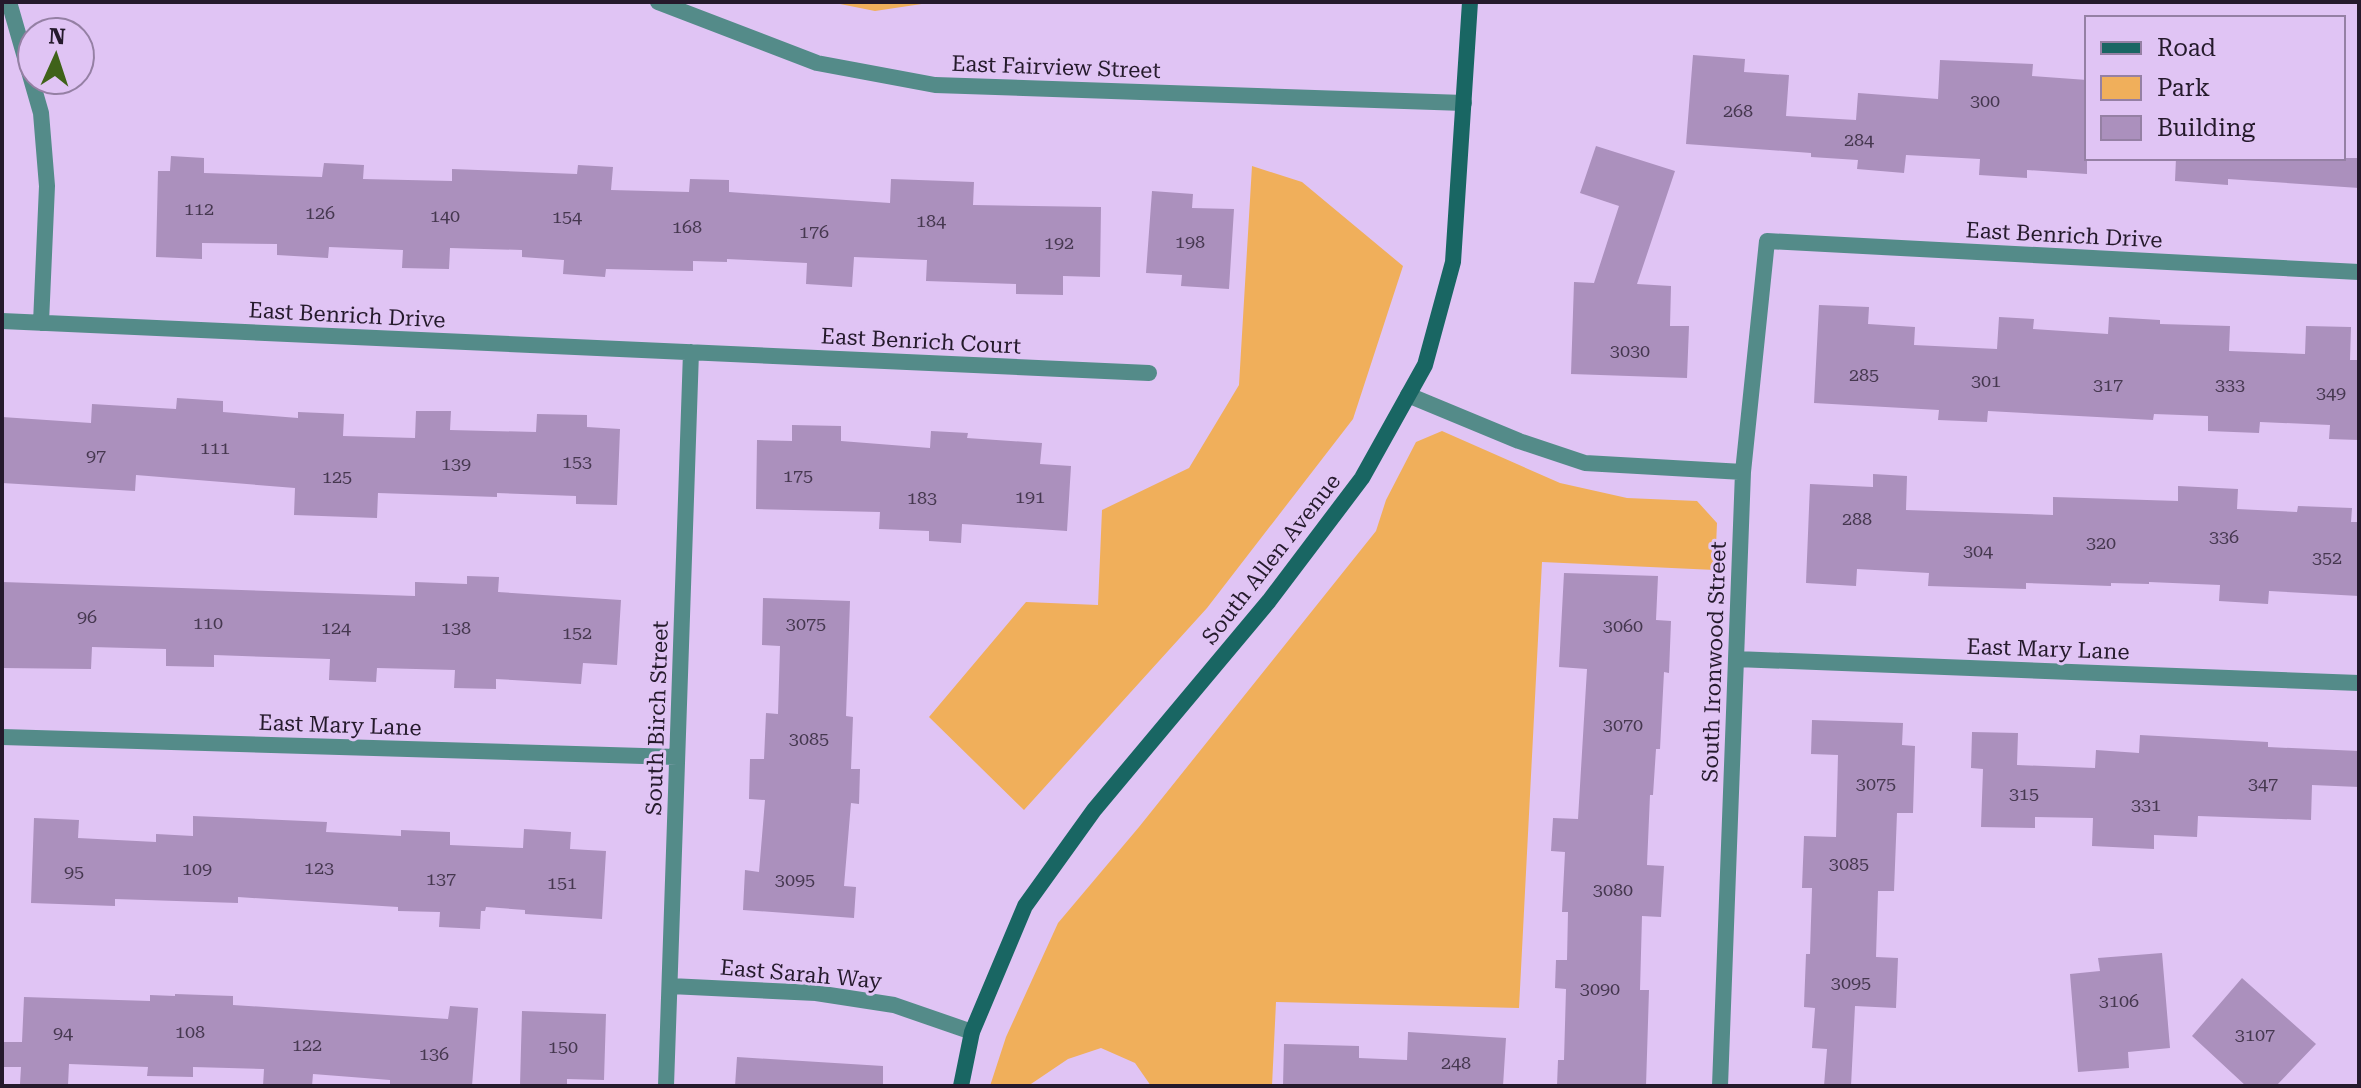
<svg xmlns="http://www.w3.org/2000/svg" width="2361" height="1088" viewBox="0 0 2361 1088" font-family="'Roboto Serif',serif">
  <style>
    .green { fill: #f0af5b }
    .building { fill: #ab90bd }
    .lines { fill: none; stroke-linecap: round; stroke-linejoin: round }
    .street { stroke: #548b89; stroke-width: 16 }
    .secondary { stroke: #196663; stroke-width: 16 }
    .labels { text-anchor: middle; dominant-baseline: central; stroke-width: 6; stroke-linejoin: round; paint-order: stroke }
    .number-label { font-size: 18px; fill: #463850 }
    .street-label { font-size: 22px; fill: #251a2c; stroke: #e0c4f4 }
  </style>
  <rect width="100%" height="100%" fill="#e0c4f4"/>
  <path class="green" d="M 830,2 L 935,2 L 875,11 Z
    M 1252,166 L 1302,182 L 1403,266 L 1353,419 L 1207,608 L 1024,810 L 929,717 L 1026,602 L 1098,605 L 1102,510 L 1189,468 L 1239,385 Z
    M 1442,431 L 1560,483 L 1627,498 L 1697,501 L 1717,523 L 1715,570 L 1542,562 L 1519,1008 L 1276,1002 L 1272,1086 L 1151,1086 L 1135,1063 L 1101,1048 L 1068,1059 L 1028,1086 L 990,1086 L 1006,1037 L 1058,923 L 1139,827 L 1376,531 L 1386,500 L 1416,442 Z"/>
  <path class="building" d="M 1693,55 L 1745,59 L 1744,72 L 1789,75 L 1786,116 L 1856,120 L 1858,93 L 1938,99 L 1940,60 L 2033,64 L 2032,76 L 2087,80 L 2087,174 L 2027,170 L 2027,178 L 1979,175 L 1980,159 L 1906,155 L 1904,173 L 1857,169 L 1858,160 L 1811,157 L 1811,153 L 1686,144 Z
    M 1596,146 L 1675,171 L 1637,284 L 1671,286 L 1670,326 L 1689,326 L 1687,378 L 1571,374 L 1574,282 L 1594,283 L 1619,206 L 1580,193 Z
    M 171,156 L 204,158 L 204,173 L 322,177 L 324,163 L 364,165 L 363,179 L 452,181 L 452,169 L 577,174 L 578,165 L 613,167 L 611,190 L 689,192 L 690,179 L 729,180 L 729,192 L 890,203 L 891,179 L 974,182 L 973,205 L 1101,207 L 1100,277 L 1063,276 L 1063,295 L 1016,294 L 1016,284 L 926,281 L 927,260 L 854,257 L 852,287 L 806,284 L 807,263 L 727,259 L 727,262 L 693,261 L 693,271 L 606,269 L 605,277 L 563,274 L 564,260 L 522,257 L 522,250 L 450,248 L 449,269 L 402,268 L 403,250 L 329,247 L 328,258 L 277,255 L 277,244 L 202,243 L 202,259 L 156,257 L 158,171 L 170,171 Z
    M 2176,158 L 2359,158 L 2359,188 L 2228,179 L 2228,185 L 2175,181 Z
    M 1152,191 L 1193,194 L 1192,208 L 1234,209 L 1229,289 L 1181,286 L 1182,275 L 1146,273 Z
    M 1819,305 L 1869,307 L 1868,324 L 1915,327 L 1914,345 L 1997,349 L 1999,317 L 2034,319 L 2033,329 L 2108,334 L 2109,317 L 2160,320 L 2160,324 L 2230,326 L 2229,351 L 2305,354 L 2306,326 L 2351,327 L 2350,360 L 2359,360 L 2359,440 L 2329,439 L 2330,425 L 2260,422 L 2259,433 L 2208,431 L 2208,416 L 2154,414 L 2153,420 L 1988,411 L 1987,422 L 1938,420 L 1939,410 L 1814,403 Z
    M 177,398 L 223,401 L 223,412 L 298,418 L 298,412 L 344,414 L 343,436 L 415,438 L 416,411 L 451,411 L 450,430 L 536,432 L 537,414 L 587,415 L 587,427 L 620,429 L 617,505 L 576,504 L 576,496 L 497,493 L 497,497 L 378,493 L 377,518 L 294,515 L 295,488 L 136,475 L 135,491 L 2,483 L 2,417 L 91,423 L 92,404 L 176,409 Z
    M 792,425 L 841,426 L 841,441 L 930,448 L 931,431 L 968,433 L 967,438 L 1042,443 L 1040,464 L 1071,466 L 1067,531 L 962,524 L 961,543 L 929,541 L 929,531 L 879,529 L 880,512 L 756,509 L 757,440 L 792,441 Z
    M 1873,474 L 1907,476 L 1906,510 L 2053,515 L 2053,497 L 2178,501 L 2178,486 L 2238,489 L 2237,509 L 2297,512 L 2298,506 L 2352,508 L 2351,522 L 2359,522 L 2359,596 L 2269,591 L 2268,604 L 2219,601 L 2220,585 L 2149,582 L 2149,584 L 2111,583 L 2111,586 L 2026,583 L 2026,589 L 1928,586 L 1929,573 L 1857,569 L 1856,586 L 1806,583 L 1810,484 L 1873,487 Z
    M 1564,573 L 1658,576 L 1656,620 L 1671,621 L 1669,673 L 1664,672 L 1660,749 L 1656,749 L 1653,795 L 1650,795 L 1647,865 L 1664,866 L 1661,917 L 1642,916 L 1640,990 L 1649,990 L 1646,1086 L 1557,1086 L 1558,1060 L 1564,1060 L 1566,989 L 1555,988 L 1556,960 L 1567,960 L 1568,912 L 1562,912 L 1565,852 L 1551,851 L 1553,818 L 1578,819 L 1587,669 L 1559,667 Z
    M 467,576 L 499,577 L 498,592 L 621,600 L 617,665 L 583,663 L 581,684 L 496,679 L 496,689 L 454,688 L 455,670 L 377,668 L 376,682 L 329,680 L 330,659 L 214,655 L 214,667 L 166,666 L 166,649 L 92,647 L 91,669 L 2,668 L 2,582 L 415,596 L 415,582 L 467,584 Z
    M 763,598 L 850,601 L 846,716 L 853,717 L 851,769 L 860,769 L 859,804 L 851,803 L 844,886 L 856,887 L 854,918 L 743,910 L 745,870 L 759,872 L 765,800 L 749,799 L 750,759 L 764,759 L 766,713 L 778,714 L 780,646 L 762,645 Z
    M 1812,720 L 1903,723 L 1902,745 L 1915,746 L 1913,813 L 1897,813 L 1894,891 L 1878,891 L 1876,957 L 1898,958 L 1896,1008 L 1855,1006 L 1851,1086 L 1824,1086 L 1827,1049 L 1812,1048 L 1815,1008 L 1804,1007 L 1806,954 L 1810,954 L 1812,888 L 1802,888 L 1804,836 L 1836,837 L 1838,755 L 1811,754 Z
    M 1972,732 L 2018,733 L 2017,765 L 2095,768 L 2096,750 L 2139,753 L 2140,735 L 2268,742 L 2268,747 L 2359,751 L 2359,787 L 2312,785 L 2311,820 L 2198,816 L 2197,837 L 2154,835 L 2154,849 L 2092,846 L 2093,818 L 2035,817 L 2035,828 L 1981,827 L 1983,769 L 1971,768 Z
    M 193,816 L 327,822 L 326,832 L 401,836 L 401,830 L 450,832 L 450,845 L 523,848 L 524,829 L 571,832 L 570,849 L 606,851 L 602,919 L 525,914 L 525,910 L 486,907 L 485,911 L 481,911 L 480,929 L 439,927 L 440,912 L 398,911 L 398,907 L 238,897 L 238,903 L 115,899 L 115,906 L 31,903 L 34,818 L 79,820 L 78,838 L 156,842 L 156,834 L 193,836 Z
    M 2162,953 L 2170,1048 L 2128,1052 L 2129,1068 L 2078,1072 L 2070,974 L 2100,971 L 2098,958 Z
    M 2242,978 L 2316,1044 L 2276,1086 L 2246,1086 L 2192,1036 Z
    M 175,994 L 233,996 L 233,1005 L 448,1019 L 450,1006 L 478,1008 L 472,1086 L 390,1086 L 390,1080 L 313,1074 L 312,1086 L 263,1086 L 264,1069 L 193,1067 L 193,1077 L 147,1076 L 148,1067 L 69,1064 L 68,1085 L 20,1084 L 21,1067 L 2,1067 L 2,1042 L 22,1042 L 24,997 L 150,1001 L 150,995 L 175,996 Z
    M 522,1011 L 606,1014 L 604,1080 L 567,1079 L 567,1086 L 520,1086 Z
    M 1408,1032 L 1506,1038 L 1503,1086 L 1283,1086 L 1284,1044 L 1359,1046 L 1359,1058 L 1407,1060 Z
    M 737,1057 L 883,1066 L 883,1086 L 735,1086 Z"/>
  <g class="lines">
    <path class="street" d="M 9,2 L 41,113 L 47,186 L 41,323
      M 658,2 L 817,63 L 935,85 L 1464,103
      M 2,321 L 1149,373
      M 1408,395 L 1519,441 L 1585,463 L 1743,472
      M 1736,659 L 2359,683
      M 2,737 L 677,757
      M 670,986 L 816,993 L 894,1005 L 972,1032
      M 666,1086 L 691,352
      M 1720,1086 L 1743,472 L 1767,241 L 2359,272"/>
    <path class="secondary" d="M 961,1086 L 972,1032 L 1025,906 L 1094,810 L 1269,601 L 1362,478 L 1425,365 L 1453,262 L 1470,2"/>
  </g>
  <g class="labels">
    <g class="number-label">
      <text x="1985" y="100">300</text>
      <text x="1738" y="110">268</text>
      <text x="1859" y="139">284</text>
      <text x="199" y="208">112</text>
      <text x="320" y="212">126</text>
      <text x="445" y="215">140</text>
      <text x="567" y="216">154</text>
      <text x="931" y="220">184</text>
      <text x="687" y="226">168</text>
      <text x="814" y="231">176</text>
      <text x="1190" y="241">198</text>
      <text x="1059" y="242">192</text>
      <text x="1630" y="350">3030</text>
      <text x="1864" y="374">285</text>
      <text x="1986" y="380">301</text>
      <text x="2108" y="384">317</text>
      <text x="2230" y="384">333</text>
      <text x="2331" y="392">349</text>
      <text x="215" y="447">111</text>
      <text x="96" y="455">97</text>
      <text x="577" y="461">153</text>
      <text x="456" y="463">139</text>
      <text x="798" y="475">175</text>
      <text x="337" y="476">125</text>
      <text x="1030" y="496">191</text>
      <text x="922" y="497">183</text>
      <text x="1857" y="518">288</text>
      <text x="2224" y="536">336</text>
      <text x="2101" y="542">320</text>
      <text x="1978" y="550">304</text>
      <text x="2327" y="557">352</text>
      <text x="87" y="616">96</text>
      <text x="208" y="622">110</text>
      <text x="806" y="623">3075</text>
      <text x="1623" y="625">3060</text>
      <text x="336" y="627">124</text>
      <text x="456" y="627">138</text>
      <text x="577" y="632">152</text>
      <text x="1623" y="724">3070</text>
      <text x="809" y="738">3085</text>
      <text x="1876" y="783">3075</text>
      <text x="2263" y="783">347</text>
      <text x="2024" y="793">315</text>
      <text x="2146" y="804">331</text>
      <text x="1849" y="863">3085</text>
      <text x="319" y="867">123</text>
      <text x="197" y="868">109</text>
      <text x="74" y="871">95</text>
      <text x="441" y="878">137</text>
      <text x="795" y="879">3095</text>
      <text x="562" y="882">151</text>
      <text x="1613" y="889">3080</text>
      <text x="1851" y="982">3095</text>
      <text x="1600" y="988">3090</text>
      <text x="2119" y="1000">3106</text>
      <text x="190" y="1031">108</text>
      <text x="63" y="1032">94</text>
      <text x="2255" y="1034">3107</text>
      <text x="307" y="1044">122</text>
      <text x="563" y="1046">150</text>
      <text x="434" y="1053">136</text>
      <text x="1456" y="1062">248</text>
    </g>
    <g class="street-label">
      <text transform="translate(1056 67) rotate(2)">East Fairview Street</text>
      <text transform="translate(2064 235) rotate(3)">East Benrich Drive</text>
      <text transform="translate(347 315) rotate(3)">East Benrich Drive</text>
      <text transform="translate(921 341) rotate(3)">East Benrich Court</text>
      <text transform="translate(1271 559) rotate(-52)">South Allen Avenue</text>
      <text transform="translate(2048 649) rotate(2)">East Mary Lane</text>
      <text transform="translate(1714 662) rotate(-88)">South Ironwood Street</text>
      <text transform="translate(657 718) rotate(-88)">South Birch Street</text>
      <text transform="translate(340 725) rotate(2)">East Mary Lane</text>
      <text transform="translate(801 974) rotate(5)">East Sarah Way</text>
    </g>
  </g>
  <rect width="2361" height="1088" fill="none" stroke="#251a2c" stroke-width="8"/>
  <rect x="2085" y="16" width="260" height="144" fill="#e0c4f4" stroke="#9580a4" stroke-width="2"/>
  <rect x="2101" y="42" width="40" height="12" fill="#196663" stroke="#9580a4" stroke-width="2"/>
  <text x="2157" y="56" font-size="24" fill="#251a2c">Road</text>
  <rect x="2101" y="76" width="40" height="24" fill="#f0af5b" stroke="#9580a4" stroke-width="2"/>
  <text x="2157" y="96" font-size="24" fill="#251a2c">Park</text>
  <rect x="2101" y="116" width="40" height="24" fill="#ab90bd" stroke="#9580a4" stroke-width="2"/>
  <text x="2157" y="136" font-size="24" fill="#251a2c">Building</text>
  <g transform="translate(56 56) rotate(3)"><circle r="38" fill="#e0c4f4" stroke="#9580a4" stroke-width="2"/>
  <path d="M0-6L14 30L0 20L-14 30Z" fill="#3f6219"/>
  <text y="-12" font-size="22" font-weight="bold" text-anchor="middle" fill="#251a2c">N</text>
  </g>
</svg>
